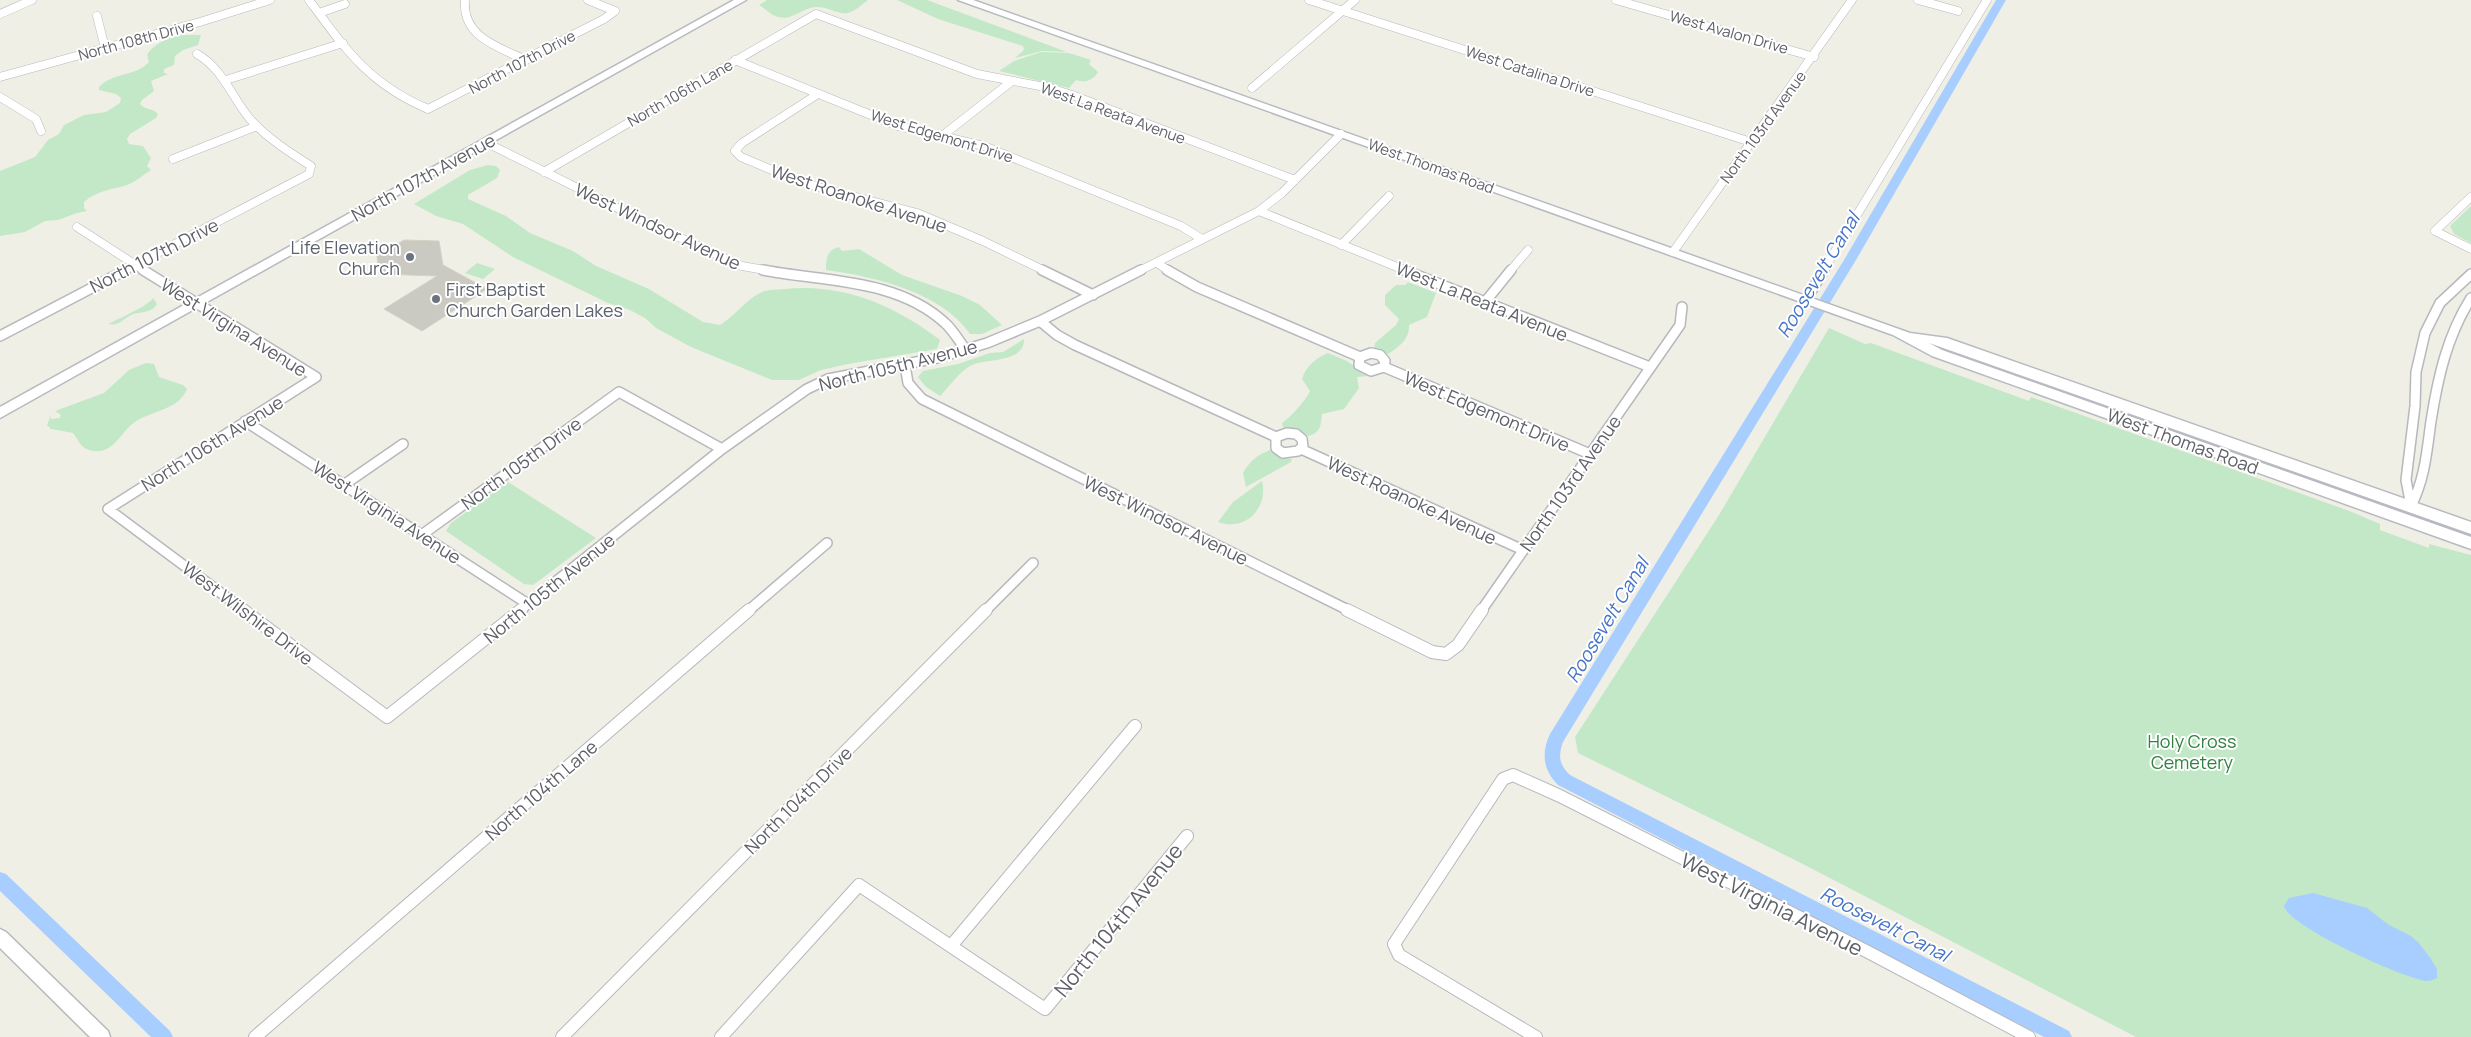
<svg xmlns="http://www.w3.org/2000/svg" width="2471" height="1037" viewBox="0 0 2471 1037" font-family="Manrope,sans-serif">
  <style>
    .green { fill: #c2e8c7 }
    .water { fill: #a8ceff }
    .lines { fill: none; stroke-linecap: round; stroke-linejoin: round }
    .canal { fill: #a8ceff; fill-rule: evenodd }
    .building { fill: #cbcac2; stroke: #d5d2c4 }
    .minor-far2-casing { stroke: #b6b8bd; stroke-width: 9 }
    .minor-far1-casing { stroke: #b6b8bd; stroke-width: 12 }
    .minor-casing { stroke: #b6b8bd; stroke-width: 14 }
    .tertiary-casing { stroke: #b6b8bd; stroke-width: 3 }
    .secondary-casing { stroke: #b7bac0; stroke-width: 3 }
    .minor-far2 { stroke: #fff; stroke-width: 8 }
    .minor-far1 { stroke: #fff; stroke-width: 9 }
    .minor { stroke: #fff; stroke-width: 12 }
    .tertiary { fill: #fff; fill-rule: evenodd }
    .secondary { fill: #fff; fill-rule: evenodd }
    .worship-dot { fill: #6b7280; stroke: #fff; stroke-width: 2 }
    .labels { text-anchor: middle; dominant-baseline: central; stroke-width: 4; stroke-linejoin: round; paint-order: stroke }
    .far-street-label { font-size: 15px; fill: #5e6167; stroke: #fff }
    .street-label { font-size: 18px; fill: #5e6167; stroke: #fff }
    .worship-label { font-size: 18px; fill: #5b616d; stroke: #fff; text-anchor: end }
    .park-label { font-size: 18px; fill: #318240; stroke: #fff }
    .water-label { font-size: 19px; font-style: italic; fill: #4574c7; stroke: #fff }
    .near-street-label { font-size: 21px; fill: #5e6167; stroke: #fff }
  </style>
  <rect width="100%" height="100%" fill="#f0efe6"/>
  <path class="green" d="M 767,0 L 868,0 C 861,5 856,11 848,13 C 838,15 828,6 815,7 C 800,9 792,21 778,17 C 771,15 766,9 759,5 Z
    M 897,0 L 927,0 L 1067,52 L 1042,51 L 1015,58 L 1024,50 L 1023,46 L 938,19 Z
    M 181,35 L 201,35 L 198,45 L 183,50 L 175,56 L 174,65 L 164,69 L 164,73 L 168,74 L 151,81 L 154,91 L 142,100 L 140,104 C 145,110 153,108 158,114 L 156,118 L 130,134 L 127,139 L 129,144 L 143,146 L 151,158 L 147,166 L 151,170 C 143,175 133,184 124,186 C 108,190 97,191 84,202 L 84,208 L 87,211 L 77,213 L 58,220 L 45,221 L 25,232 L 0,236 L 0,171 L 35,157 L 48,140 L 59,134 L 64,125 L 84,115 L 106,112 L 120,103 L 121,98 L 116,94 L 99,90 L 99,87 C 113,72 135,77 149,62 L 147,55 C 154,43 168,38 181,35 Z
    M 1041,52 L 1069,53 L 1091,60 L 1089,64 L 1098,72 C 1093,81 1084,83 1076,80 L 1069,88 L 999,71 L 1014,61 Z
    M 488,165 L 496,166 L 500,170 L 497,178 L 468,195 L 468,199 L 506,216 L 530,233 L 573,251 L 596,266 L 649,289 L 703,322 L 720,325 C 735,316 746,299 762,292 C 769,289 777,290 785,289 C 843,283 894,305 940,340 L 937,349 L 848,364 L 821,370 L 799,380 L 772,380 L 691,347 L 656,328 L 645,318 L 630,310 L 608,303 L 513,257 L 463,224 L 436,216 L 414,204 L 470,170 Z
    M 2471,206 L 2471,243 L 2454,234 L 2450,226 Z
    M 839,247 L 842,251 L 859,249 L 902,275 L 962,296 L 980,305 L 1002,325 L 982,334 L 970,334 C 942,292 872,276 826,270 C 826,258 827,250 839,247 Z
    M 477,263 L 495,269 L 483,279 L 465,273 Z
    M 1408,282 L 1436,293 L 1427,317 L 1409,325 C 1410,339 1399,347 1388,354 L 1374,348 L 1375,343 L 1396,325 L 1399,319 L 1385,305 L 1385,295 L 1396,285 L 1405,285 Z
    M 153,298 L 157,304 C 151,314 141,311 131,315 C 122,320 119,326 108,324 C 118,319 150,305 153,298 Z
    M 1829,328 L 1865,344 L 1871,343 L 2029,401 L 2031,397 L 2352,512 L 2380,524 L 2380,530 L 2429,548 L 2429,544 L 2471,555 L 2471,1037 L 2136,1037 L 1797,861 L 1578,753 L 1575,737 L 1719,515 Z
    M 1024,339 C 1025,364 983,358 970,366 C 958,373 950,386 940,396 L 925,386 L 918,377 L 923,371 L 958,364 L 990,353 L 1003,352 Z
    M 1328,353 L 1347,361 L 1368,376 L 1357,377 L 1359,388 L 1344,409 L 1322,414 C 1321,426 1320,433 1308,436 L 1294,429 L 1283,427 L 1282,423 C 1289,419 1307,399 1310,391 L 1302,379 C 1306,366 1316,358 1328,353 Z
    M 146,363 L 154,364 L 159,377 L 183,385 L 187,389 C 178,412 148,410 131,425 C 120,435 112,453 95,451 C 81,450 80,442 73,433 L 51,429 L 47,425 L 51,415 L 51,419 L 60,418 L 61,415 L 55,411 L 104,393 L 129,370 Z
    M 1270,450 L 1281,457 L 1292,459 L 1291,462 L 1246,487 L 1243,473 C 1250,461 1257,455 1270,450 Z
    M 1262,481 C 1269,508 1245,532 1218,522 L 1233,502 Z
    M 508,482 L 596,538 L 533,585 L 524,584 L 446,531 L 451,523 Z"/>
  <path class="water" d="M 2313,893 L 2367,908 L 2389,925 L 2411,936 L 2419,943 L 2431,959 L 2437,969 L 2437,978 C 2434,980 2430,981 2426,981 C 2403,978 2289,927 2284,906 L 2289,898 Z"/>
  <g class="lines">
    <path class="canal" d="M 1996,0 L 2006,0 L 1856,260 L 1563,742 C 1558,755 1559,765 1570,775 L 2069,1031 L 2072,1037 L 2044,1037 L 1558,785 C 1543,770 1541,753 1550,734 L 1844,260 Z
      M 0,872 L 6,874 L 170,1031 L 173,1037 L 151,1037 L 0,891 Z"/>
  </g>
  <path class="building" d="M 404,240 L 439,241 L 443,265 L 487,289 L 422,331 L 384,309 L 437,276 L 379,274 L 377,256 Z"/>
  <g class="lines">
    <g class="minor-far2-casing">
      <path id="minor-far2" d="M 309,0 C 346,50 369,84 428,109 L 604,19 L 615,11
        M 465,0 C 462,37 498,47 526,60
        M 588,0 L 615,11
        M 1309,0 L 1751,142
        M 1616,0 L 1814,57
        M 1918,0 L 1958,11
        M 319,13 L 345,4
        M 0,14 L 32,0
        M 97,16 L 105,48
        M 735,60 L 898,126 L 984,146 L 1181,226 L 1202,239
        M 0,77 L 200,22 L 270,0
        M 226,80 L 343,43
        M 1252,88 L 1355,0
        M 818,94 L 742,143 L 735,151 L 741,157 L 803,183 L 917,213 L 983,241 L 1045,271
        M 0,97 L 36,119 L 41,131
        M 942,136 L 1012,81
        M 485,142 L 648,223 L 742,266 L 770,271
        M 173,159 L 257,126
        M 544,172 L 816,14 L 977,74 L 1050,88 L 1072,95 L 1295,180
        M 2471,197 L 2435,231 L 2471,249
        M 1259,211 L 1407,271
        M 77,227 L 145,271
        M 1341,245 L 1389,196
        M 1673,252 L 1852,0
        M 1157,263 L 1169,271
        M 123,271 L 309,174 L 311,166 C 289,152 267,138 250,119 C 231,96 223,69 197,54
        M 1139,271 L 1259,211 L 1282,193 L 1341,134
        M 1510,271 L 1528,250
        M 1823,271 L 1987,0"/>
    </g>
    <g class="minor-far1-casing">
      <path id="minor-far1" d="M 143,270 L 316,377 L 108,509 L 245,611
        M 763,270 C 824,282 896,278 945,323 C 953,330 959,341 966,350
        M 1042,270 L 1093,295
        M 1167,270 L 1197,287 L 1360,357
        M 1404,270 L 1650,367
        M 1806,300 L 1824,270
        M 1485,302 L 1511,270
        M 1040,321 L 1057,335 L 1075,345 L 1276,437
        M 0,336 L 126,270
        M 1371,353 L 1380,355 L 1385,361 L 1384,367 L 1371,371 L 1359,365 L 1360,357 Z
        M 905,365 L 908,383 L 922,399 L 1350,611
        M 1384,367 L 1590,454
        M 245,421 L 528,604
        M 1287,433 L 1296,434 L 1302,439 L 1303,446 L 1298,451 L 1283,453 L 1276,448 L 1276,437 Z
        M 1301,449 L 1523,550
        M 345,484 L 403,444
        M 2411,506 L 2406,480 L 2415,406 L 2416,372 L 2425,333 L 2440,303 L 2471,274
        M 2411,506 C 2425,479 2427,450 2431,421 C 2438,377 2447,336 2471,298
        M 423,534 L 619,392 L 722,449
        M 519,611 L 722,449 L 807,389 L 828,379 L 937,358 L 987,343 L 1040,321 L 1141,270
        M 748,611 L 827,543
        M 985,611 L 1033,563
        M 1481,611 L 1680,325 L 1682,307"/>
    </g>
    <g class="minor-casing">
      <path id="minor" d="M 243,610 L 387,717 L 521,610
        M 1347,610 L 1432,652 L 1446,654 L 1458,645 L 1482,610
        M 951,946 L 1135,726
        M 255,1037 L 749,610
        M 562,1037 L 986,610
        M 721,1037 L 859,885 L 1045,1009 L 1187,836
        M 1536,1037 L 1399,955 L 1394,944 L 1503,779 L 1513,775 L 1560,796 L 1868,952 L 2029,1037"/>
    </g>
    <g class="tertiary-casing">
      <path id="tertiary" d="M 0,929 L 6,932 L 108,1031 L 110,1037 L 90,1037 L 0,948 Z"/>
    </g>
    <g class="secondary-casing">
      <path id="secondary" d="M 734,0 L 746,0 L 0,418 L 0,407 Z
        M 958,0 L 973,0 L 1910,333 L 1947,338 L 2471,522 L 2471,534 L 1929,343 L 1942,350 L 2471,537 L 2471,549 L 1932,356 L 1893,335 Z"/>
    </g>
    <use href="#minor-far2" class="minor-far2"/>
    <use href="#minor-far1" class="minor-far1"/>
    <use href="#minor" class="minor"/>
    <use href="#tertiary" class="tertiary"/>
    <use href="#secondary" class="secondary"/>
  </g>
  <g class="worship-dot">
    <circle cx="410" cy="257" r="5"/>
    <circle cx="436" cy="299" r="5"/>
  </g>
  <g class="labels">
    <g class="far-street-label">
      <text transform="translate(1729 32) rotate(16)">West Avalon Drive</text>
      <text transform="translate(136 40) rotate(-15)">North 108th Drive</text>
      <text transform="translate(522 62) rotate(-28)">North 107th Drive</text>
      <text transform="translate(1530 71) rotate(18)">West Catalina Drive</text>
      <text transform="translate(680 93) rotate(-30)">North 106th Lane</text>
      <text transform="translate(1113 113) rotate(20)">West La Reata Avenue</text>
      <text transform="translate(1763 127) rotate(-54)">North 103rd Avenue</text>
      <text transform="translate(942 136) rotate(17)">West Edgemont Drive</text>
      <text transform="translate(1431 166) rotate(20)">West Thomas Road</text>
    </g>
    <g class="street-label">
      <text transform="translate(423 177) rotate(-29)">North 107th Avenue</text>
      <text transform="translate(859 198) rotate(18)">West Roanoke Avenue</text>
      <text transform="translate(658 226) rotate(25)">West Windsor Avenue</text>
      <text transform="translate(154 255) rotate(-27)">North 107th Drive</text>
      <text transform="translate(1482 301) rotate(22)">West La Reata Avenue</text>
      <text transform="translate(234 327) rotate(32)">West Virgina Avenue</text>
      <text transform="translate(898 365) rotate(-14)">North 105th Avenue</text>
      <text transform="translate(1487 411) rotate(23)">West Edgemont Drive</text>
      <text transform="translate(2183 441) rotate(20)">West Thomas Road</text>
      <text transform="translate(212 443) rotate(-32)">North 106th Avenue</text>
      <text transform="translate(521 463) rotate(-36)">North 105th Drive</text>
      <text transform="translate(1570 483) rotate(-55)">North 103rd Avenue</text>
      <text transform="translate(1412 500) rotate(25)">West Roanoke Avenue</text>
      <text transform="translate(387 512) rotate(33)">West Virginia Avenue</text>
      <text transform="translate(1166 520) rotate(26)">West Windsor Avenue</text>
      <text transform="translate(549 588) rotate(-39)">North 105th Avenue</text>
      <text transform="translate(248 613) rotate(37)">West Wilshire Drive</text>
      <text transform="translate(541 790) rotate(-41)">North 104th Lane</text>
      <text transform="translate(798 800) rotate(-45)">North 104th Drive</text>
    </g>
    <g class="worship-label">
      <text x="400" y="247">Life Elevation<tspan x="400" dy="21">Church</tspan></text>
      <text x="446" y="289" text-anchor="start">First Baptist<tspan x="446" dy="21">Church Garden Lakes</tspan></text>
    </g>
    <g class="park-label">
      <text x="2192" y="741">Holy Cross<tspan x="2192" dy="21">Cemetery</tspan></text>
    </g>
    <g class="water-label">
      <text transform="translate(1818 275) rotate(-59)">Roosevelt Canal</text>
      <text transform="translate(1607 620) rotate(-59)">Roosevelt Canal</text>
      <text transform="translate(1885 924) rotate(27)">Roosevelt Canal</text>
    </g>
    <g class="near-street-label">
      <text transform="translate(1772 904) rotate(27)">West Virginia Avenue</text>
      <text transform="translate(1118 920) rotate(-51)">North 104th Avenue</text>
    </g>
  </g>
</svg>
